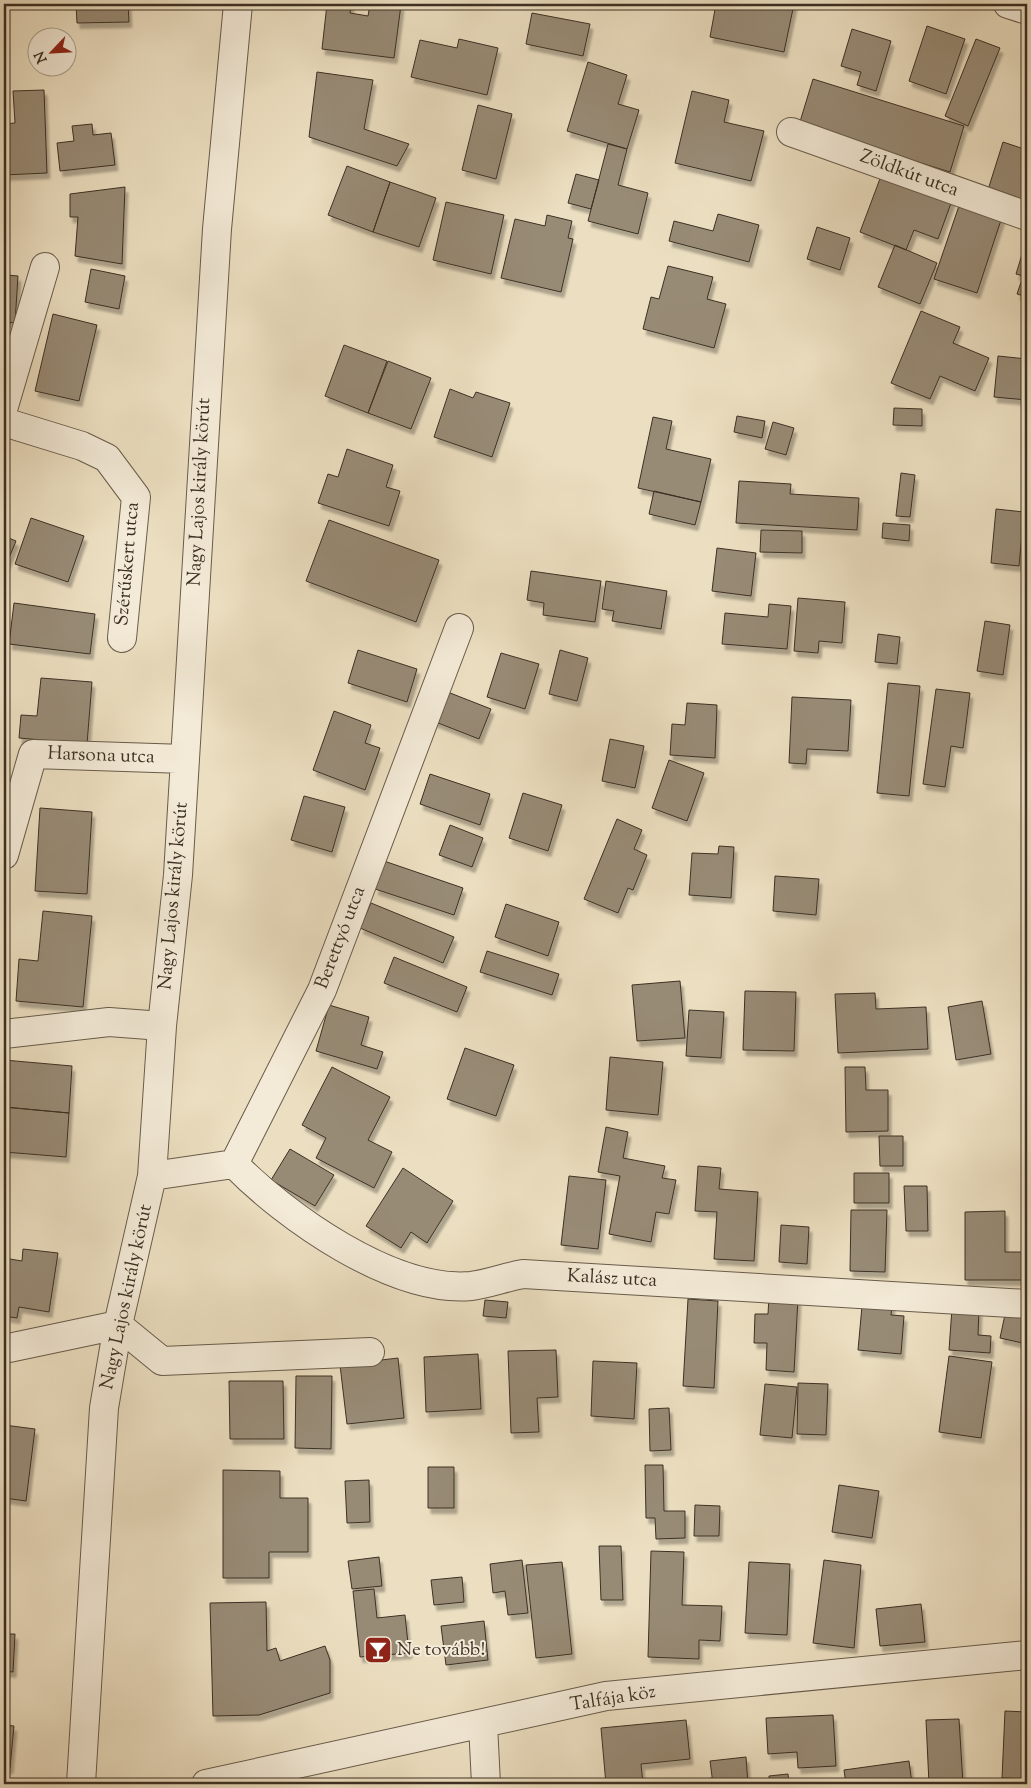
<svg xmlns="http://www.w3.org/2000/svg" width="1031" height="1788" viewBox="0 0 1031 1788" font-family="'Sorts Mill Goudy',serif">
  <style>
    .building { fill: #988b76; stroke: #3c3024; filter: url(#shadow) }
    .lines { fill: none; stroke-linecap: round; stroke-linejoin: round }
    .minor-casing { stroke: #685c4b; stroke-width: 30 }
    .minor { stroke: #f3ead7; stroke-width: 28 }
    .labels { text-anchor: middle; dominant-baseline: central; stroke-width: 4; stroke-linejoin: round; paint-order: stroke }
    .street-label { font-size: 19px; fill: #3c3024; stroke: #f3ead7 }
    .poi-label { font-size: 19px; fill: #3c3024; stroke: #f3ead7; text-anchor: start }
  </style>
  <defs>
    <filter id="shadow"><feDropShadow dx="3" dy="5.5" stdDeviation="1" flood-color="#0004"/></filter>
  </defs>
  <rect width="100%" height="100%" fill="#ecdfc1"/>
  <filter id="stains"><feTurbulence type="fractalNoise" baseFrequency=".004" numOctaves="4"/><feColorMatrix values="0 0 0 0 .2 0 0 0 0 .09 0 0 0 0 .02 0 0 0 .5 -.17"/></filter>
  <radialGradient id="worn" r=".72"><stop offset=".6" stop-color="#630" stop-opacity="0"/><stop offset="1" stop-color="#630" stop-opacity=".3"/></radialGradient>
  <path class="building" d="M 76,4 L 128,4 L 129,22 L 77,23 Z
    M 327,4 L 351,4 L 350,13 L 368,16 L 370,4 L 401,5 L 394,58 L 322,49 Z
    M 716,4 L 794,4 L 784,52 L 710,37 Z
    M 532,13 L 590,24 L 583,56 L 526,44 Z
    M 927,26 L 965,39 L 946,94 L 909,81 Z
    M 852,29 L 891,41 L 876,91 L 857,85 L 861,72 L 841,66 Z
    M 459,39 L 498,48 L 487,95 L 411,77 L 420,40 L 457,48 Z
    M 976,39 L 1000,48 L 968,126 L 945,116 Z
    M 588,62 L 627,75 L 618,104 L 639,110 L 627,149 L 567,131 Z
    M 317,72 L 373,80 L 364,129 L 409,144 L 397,166 L 309,137 Z
    M 813,79 L 964,126 L 950,172 L 799,125 Z
    M 44,90 L 47,173 L 4,175 L 4,124 L 15,123 L 13,91 Z
    M 692,91 L 729,100 L 724,122 L 764,131 L 751,181 L 675,163 Z
    M 478,105 L 512,114 L 496,179 L 462,170 Z
    M 92,124 L 93,135 L 111,133 L 115,165 L 60,171 L 57,143 L 74,141 L 72,126 Z
    M 1003,142 L 1027,150 L 1027,206 L 987,193 Z
    M 608,144 L 627,149 L 618,185 L 648,193 L 638,234 L 588,221 Z
    M 347,166 L 390,182 L 373,232 L 328,215 Z
    M 884,168 L 954,195 L 938,239 L 914,230 L 906,250 L 860,232 Z
    M 576,174 L 599,180 L 591,209 L 568,203 Z
    M 390,182 L 436,198 L 419,247 L 373,232 Z
    M 125,187 L 122,264 L 75,256 L 78,217 L 70,217 L 70,194 Z
    M 961,200 L 1003,214 L 977,293 L 934,279 Z
    M 446,202 L 504,215 L 491,274 L 433,260 Z
    M 718,214 L 759,225 L 749,262 L 669,241 L 674,221 L 713,231 Z
    M 547,215 L 572,221 L 568,238 L 573,239 L 561,292 L 501,278 L 515,219 L 545,226 Z
    M 817,227 L 850,238 L 840,270 L 807,259 Z
    M 1027,238 L 1027,297 L 1017,294 L 1023,276 L 1016,274 Z
    M 895,245 L 937,263 L 920,304 L 878,287 Z
    M 4,265 L 6,265 L 6,275 L 18,276 L 15,323 L 4,322 Z
    M 668,266 L 713,277 L 707,299 L 726,304 L 714,348 L 643,329 L 651,297 L 659,299 Z
    M 91,269 L 125,276 L 119,309 L 85,302 Z
    M 921,311 L 960,327 L 953,343 L 989,358 L 975,391 L 940,376 L 930,399 L 891,383 Z
    M 53,314 L 97,325 L 79,401 L 35,391 Z
    M 344,345 L 387,361 L 368,413 L 325,396 Z
    M 998,356 L 1027,359 L 1027,400 L 994,397 Z
    M 388,361 L 431,378 L 411,429 L 368,413 Z
    M 450,389 L 473,398 L 476,392 L 510,403 L 492,457 L 434,437 Z
    M 894,408 L 922,409 L 922,426 L 893,425 Z
    M 737,416 L 765,421 L 762,438 L 734,432 Z
    M 653,417 L 672,421 L 666,449 L 711,459 L 701,502 L 638,488 Z
    M 773,422 L 794,428 L 786,455 L 765,449 Z
    M 347,449 L 393,465 L 386,487 L 400,491 L 389,526 L 318,503 L 328,474 L 338,477 Z
    M 901,473 L 915,475 L 910,517 L 896,516 Z
    M 739,481 L 791,484 L 790,494 L 859,498 L 857,530 L 736,523 Z
    M 654,491 L 701,502 L 695,525 L 649,514 Z
    M 996,509 L 1024,512 L 1019,566 L 991,563 Z
    M 31,518 L 84,536 L 68,582 L 15,564 Z
    M 329,520 L 439,560 L 416,622 L 306,581 Z
    M 883,523 L 910,525 L 909,541 L 882,538 Z
    M 761,530 L 802,531 L 802,553 L 760,552 Z
    M 4,536 L 16,541 L 4,570 Z
    M 717,548 L 756,553 L 751,596 L 712,591 Z
    M 531,571 L 601,581 L 595,622 L 543,615 L 544,603 L 527,600 Z
    M 606,581 L 667,591 L 661,629 L 612,621 L 614,611 L 602,609 Z
    M 798,598 L 845,602 L 842,643 L 819,641 L 818,653 L 794,651 Z
    M 14,603 L 95,614 L 90,654 L 9,644 Z
    M 769,604 L 791,606 L 787,649 L 722,644 L 725,613 L 768,617 Z
    M 985,621 L 1010,625 L 1003,675 L 977,671 Z
    M 878,634 L 900,637 L 897,664 L 875,662 Z
    M 358,650 L 417,669 L 407,702 L 348,683 Z
    M 560,650 L 588,658 L 577,701 L 549,694 Z
    M 501,653 L 539,664 L 525,709 L 487,697 Z
    M 41,678 L 92,682 L 87,744 L 19,738 L 21,715 L 37,716 Z
    M 888,683 L 920,686 L 909,796 L 877,793 Z
    M 936,689 L 970,693 L 963,748 L 951,746 L 945,787 L 923,784 Z
    M 445,691 L 491,709 L 479,739 L 433,721 Z
    M 792,697 L 851,700 L 848,751 L 807,749 L 806,764 L 789,763 Z
    M 687,703 L 717,705 L 715,758 L 670,755 L 672,724 L 685,725 Z
    M 334,711 L 371,725 L 365,743 L 380,748 L 365,790 L 313,770 Z
    M 610,739 L 644,746 L 635,788 L 602,781 Z
    M 669,760 L 704,773 L 687,821 L 652,808 Z
    M 430,774 L 490,794 L 480,825 L 420,804 Z
    M 523,793 L 562,805 L 548,851 L 509,838 Z
    M 304,796 L 345,807 L 332,852 L 291,840 Z
    M 40,808 L 92,812 L 87,894 L 35,891 Z
    M 617,819 L 642,830 L 634,849 L 647,855 L 633,890 L 628,888 L 618,913 L 584,899 Z
    M 450,825 L 483,838 L 472,867 L 439,855 Z
    M 719,846 L 734,847 L 731,898 L 689,895 L 692,853 L 718,854 Z
    M 384,861 L 463,888 L 454,915 L 375,889 Z
    M 775,876 L 819,879 L 816,915 L 773,911 Z
    M 371,903 L 454,937 L 443,963 L 360,928 Z
    M 506,904 L 559,922 L 548,956 L 495,937 Z
    M 43,911 L 92,916 L 83,1007 L 16,1001 L 19,959 L 38,961 Z
    M 487,951 L 559,974 L 552,995 L 480,972 Z
    M 394,957 L 467,987 L 457,1012 L 384,983 Z
    M 680,981 L 685,1038 L 637,1041 L 632,985 Z
    M 745,991 L 796,992 L 794,1051 L 743,1050 Z
    M 875,993 L 876,1009 L 926,1007 L 928,1049 L 838,1053 L 835,994 Z
    M 982,1001 L 991,1054 L 956,1060 L 948,1007 Z
    M 329,1005 L 369,1017 L 361,1045 L 383,1052 L 377,1069 L 316,1051 Z
    M 689,1010 L 724,1012 L 721,1058 L 686,1056 Z
    M 465,1048 L 514,1065 L 496,1116 L 447,1099 Z
    M 610,1057 L 663,1062 L 658,1115 L 606,1110 Z
    M 4,1060 L 72,1066 L 69,1113 L 4,1107 Z
    M 332,1067 L 390,1097 L 368,1140 L 392,1152 L 374,1188 L 316,1158 L 326,1138 L 302,1125 Z
    M 845,1067 L 865,1067 L 866,1090 L 888,1090 L 888,1131 L 846,1132 Z
    M 4,1107 L 69,1113 L 66,1157 L 4,1152 Z
    M 606,1127 L 628,1132 L 623,1158 L 665,1166 L 662,1178 L 676,1180 L 669,1214 L 656,1212 L 651,1242 L 609,1234 L 620,1176 L 598,1172 Z
    M 879,1136 L 903,1136 L 903,1166 L 880,1166 Z
    M 290,1149 L 334,1175 L 315,1206 L 271,1180 Z
    M 698,1166 L 721,1168 L 719,1189 L 758,1192 L 754,1261 L 714,1259 L 717,1212 L 695,1211 Z
    M 403,1168 L 453,1201 L 427,1243 L 411,1232 L 401,1248 L 366,1226 Z
    M 854,1173 L 889,1173 L 889,1203 L 854,1203 Z
    M 569,1176 L 606,1180 L 598,1249 L 561,1245 Z
    M 904,1186 L 927,1186 L 928,1231 L 906,1231 Z
    M 851,1210 L 887,1210 L 885,1272 L 850,1271 Z
    M 1005,1211 L 1005,1252 L 1027,1252 L 1027,1280 L 965,1280 L 965,1212 Z
    M 781,1225 L 809,1227 L 807,1264 L 779,1262 Z
    M 23,1249 L 58,1253 L 49,1312 L 19,1307 L 17,1318 L 4,1316 L 4,1258 L 22,1261 Z
    M 863,1295 L 893,1298 L 891,1315 L 904,1316 L 901,1354 L 858,1350 Z
    M 769,1296 L 798,1298 L 794,1372 L 766,1370 L 767,1343 L 754,1343 L 755,1314 L 768,1314 Z
    M 688,1299 L 718,1301 L 714,1388 L 683,1386 Z
    M 485,1300 L 508,1302 L 506,1318 L 483,1316 Z
    M 952,1308 L 979,1310 L 978,1335 L 991,1336 L 990,1353 L 949,1350 Z
    M 1006,1310 L 1027,1314 L 1027,1344 L 1000,1338 Z
    M 556,1350 L 558,1397 L 537,1398 L 539,1432 L 511,1433 L 508,1351 Z
    M 478,1354 L 481,1409 L 426,1412 L 424,1357 Z
    M 949,1356 L 992,1362 L 981,1438 L 939,1432 Z
    M 398,1358 L 404,1418 L 347,1424 L 340,1365 Z
    M 593,1361 L 637,1363 L 634,1419 L 591,1416 Z
    M 296,1376 L 332,1376 L 331,1449 L 295,1448 Z
    M 229,1381 L 283,1381 L 284,1439 L 230,1439 Z
    M 798,1383 L 828,1384 L 826,1435 L 797,1434 Z
    M 765,1384 L 797,1387 L 792,1438 L 760,1435 Z
    M 669,1408 L 671,1450 L 650,1451 L 649,1409 Z
    M 4,1425 L 35,1429 L 26,1501 L 4,1498 Z
    M 645,1465 L 663,1465 L 664,1511 L 685,1511 L 685,1538 L 656,1539 L 655,1518 L 646,1518 Z
    M 428,1467 L 454,1467 L 454,1508 L 428,1508 Z
    M 223,1470 L 280,1471 L 280,1498 L 308,1498 L 308,1552 L 269,1552 L 269,1578 L 223,1578 Z
    M 369,1480 L 370,1522 L 347,1523 L 345,1481 Z
    M 839,1485 L 879,1491 L 872,1538 L 832,1532 Z
    M 695,1505 L 720,1506 L 719,1536 L 694,1536 Z
    M 599,1546 L 621,1546 L 623,1600 L 601,1600 Z
    M 651,1551 L 684,1552 L 682,1605 L 722,1606 L 720,1641 L 699,1640 L 699,1659 L 648,1657 Z
    M 379,1557 L 382,1586 L 352,1589 L 348,1561 Z
    M 522,1560 L 528,1613 L 508,1615 L 505,1591 L 493,1593 L 490,1564 Z
    M 824,1560 L 861,1565 L 854,1648 L 813,1643 Z
    M 562,1562 L 572,1654 L 536,1658 L 526,1565 Z
    M 749,1562 L 790,1564 L 787,1635 L 745,1633 Z
    M 462,1577 L 464,1602 L 434,1605 L 431,1580 Z
    M 374,1589 L 377,1618 L 405,1615 L 409,1653 L 360,1657 L 353,1591 Z
    M 266,1602 L 267,1651 L 276,1648 L 280,1661 L 325,1646 L 330,1660 L 330,1693 L 259,1715 L 213,1716 L 210,1603 Z
    M 921,1604 L 925,1642 L 880,1646 L 876,1609 Z
    M 484,1621 L 488,1660 L 446,1665 L 441,1626 Z
    M 4,1634 L 15,1634 L 13,1672 L 4,1671 Z
    M 1005,1711 L 1027,1712 L 1027,1779 L 1002,1778 Z
    M 833,1715 L 836,1766 L 798,1768 L 797,1752 L 768,1754 L 766,1718 Z
    M 959,1719 L 963,1784 L 929,1784 L 926,1720 Z
    M 686,1720 L 690,1759 L 641,1764 L 643,1784 L 606,1784 L 601,1728 Z
    M 4,1725 L 14,1726 L 10,1768 L 4,1768 Z
    M 746,1757 L 748,1784 L 713,1784 L 710,1761 Z
    M 909,1761 L 912,1784 L 846,1784 L 844,1770 Z
    M 788,1774 L 789,1784 L 769,1784 L 769,1776 Z
    M 712,1778 L 713,1784 L 668,1784 Z"/>
  <g class="lines">
    <g class="minor-casing">
      <path id="minor" d="M 1008,4 L 1027,10
        M 791,132 L 1027,216
        M 4,406 L 45,267
        M 4,422 L 82,446 L 107,458 L 136,497 L 122,638
        M 4,855 L 33,754 L 185,759
        M 4,1034 L 109,1022 L 162,1026
        M 234,1164 C 286,1217 393,1293 471,1286 C 488,1284 506,1277 523,1274 L 1027,1304
        M 152,1176 L 234,1164 L 322,990 L 459,628
        M 118,1325 L 162,1361 L 370,1352
        M 4,1349 L 118,1325
        M 483,1724 L 486,1784
        M 81,1784 L 104,1408 L 118,1325 L 152,1176 L 162,1026 L 178,875 L 217,229 L 238,4
        M 206,1784 L 606,1696 L 1027,1655"/>
    </g>
    <use href="#minor" class="minor"/>
  </g>
  <defs>
    <g id="bar-square" transform="scale(1.4375)"><rect x="-9" y="-9" width="18" height="18" rx="4" fill="#8f2418" stroke="#f3ead7"/><path d="M-6-5H6L.8 .8V4.5H3.5V6h-7V4.5H-.8V.8Z" fill="#fff"/></g>
  </defs>
  <g fill-rule="evenodd">
    <use href="#bar-square" x="378" y="1650"/>
  </g>
  <g class="labels">
    <g class="street-label">
      <text transform="translate(909 174) rotate(20)">Zöldkút utca</text>
      <text transform="translate(200 492) rotate(-87)">Nagy Lajos király körút</text>
      <text transform="translate(128 564) rotate(-85)">Szérűskert utca</text>
      <text transform="translate(101 756) rotate(2)">Harsona utca</text>
      <text transform="translate(174 896) rotate(-85)">Nagy Lajos király körút</text>
      <text transform="translate(341 938) rotate(-69)">Berettyó utca</text>
      <text transform="translate(612 1279) rotate(3)">Kalász utca</text>
      <text transform="translate(127 1297) rotate(-78)">Nagy Lajos király körút</text>
      <text transform="translate(613 1699) rotate(-9)">Talfája köz</text>
    </g>
    <g class="poi-label">
      <text x="397" y="1650">Ne tovább!</text>
    </g>
  </g>
  <rect width="1031" height="1788" fill="none" stroke="#ecdfc1" stroke-width="20"/>
  <rect x="5" y="5" width="1021" height="1778" fill="none" stroke="#3c3024" stroke-width="2.5"/>
  <rect x="10" y="10" width="1011" height="1768" fill="none" stroke="#3c3024"/>
  <g transform="translate(52 52) rotate(245)"><circle r="24" fill="#f3ead7" stroke="#aaa08f"/>
  <path d="M0-4L9 19L0 12L-9 19Z" fill="#8f2418"/>
  <text y="-8" font-size="14" font-weight="bold" text-anchor="middle" fill="#3c3024">N</text>
  </g>
  <rect width="100%" height="100%" filter="url(#stains)"/>
  <rect width="100%" height="100%" fill="url(#worn)"/>
</svg>
